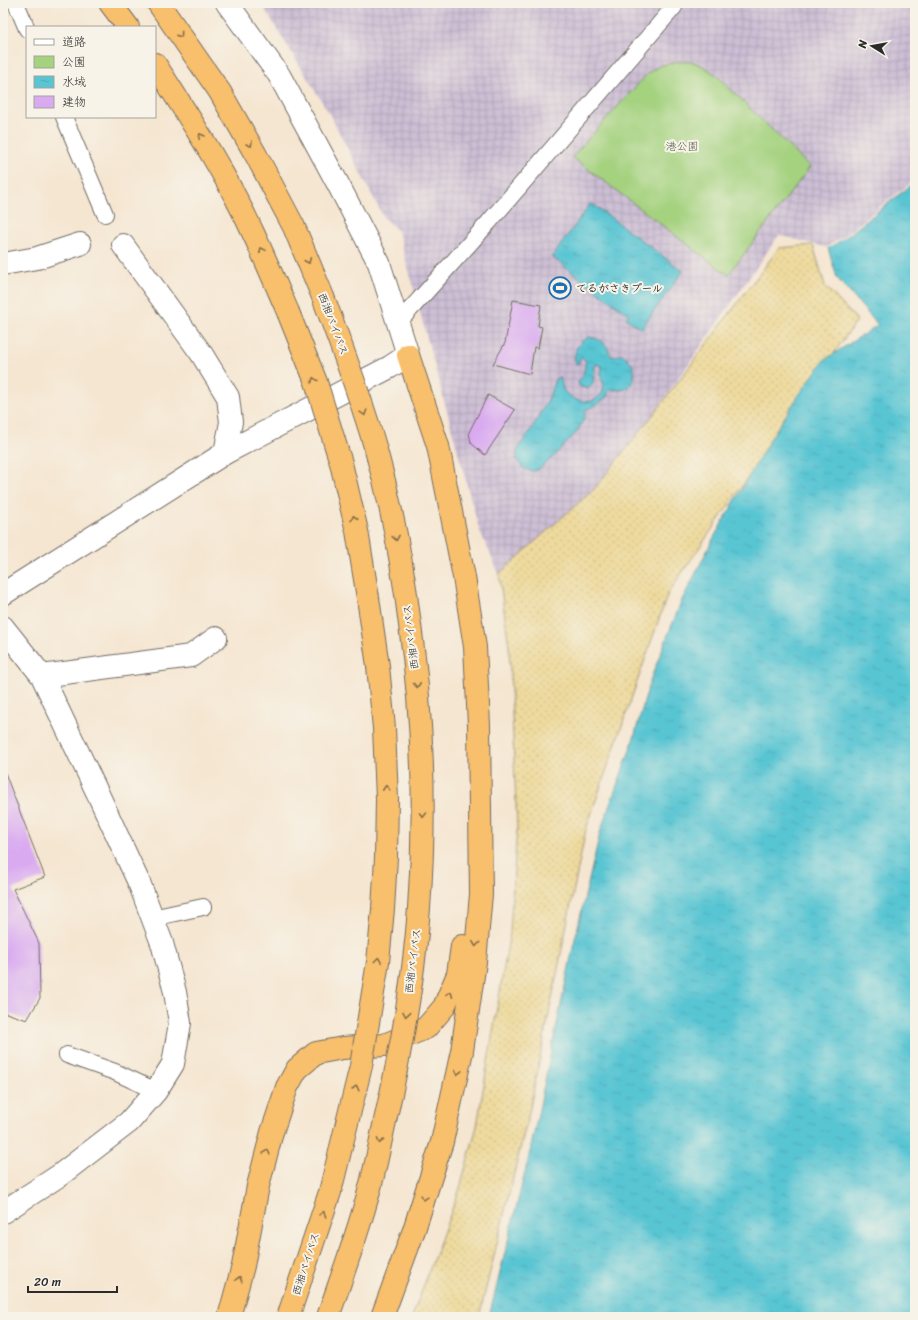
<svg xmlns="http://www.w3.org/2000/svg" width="918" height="1320" viewBox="0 0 918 1320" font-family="Sriracha,'Klee One',sans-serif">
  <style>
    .industrial { fill: url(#industrial-grid) }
    .sand { fill: url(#sand-dots); stroke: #8c8264 }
    .park { fill: #a4d27f; stroke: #687e55 }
    .water { fill: url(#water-ripples); stroke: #42787f }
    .pier { fill: #f5e6d1 }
    .building { fill: #d9aaf0 }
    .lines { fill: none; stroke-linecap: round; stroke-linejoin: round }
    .service-casing { stroke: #726c65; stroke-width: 18 }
    .minor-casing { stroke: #726c65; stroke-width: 24 }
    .tertiary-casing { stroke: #726c65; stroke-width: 24 }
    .motorway-casing { stroke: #726c65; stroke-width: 24 }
    .service { stroke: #fff; stroke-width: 16 }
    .minor { stroke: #fff; stroke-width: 22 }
    .tertiary { stroke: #fff; stroke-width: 22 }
    .motorway { stroke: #f8bf6c; stroke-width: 22 }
    .motorway-bridge-casing { stroke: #726c65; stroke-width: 24; stroke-linecap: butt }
    .motorway-bridge { stroke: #f8bf6c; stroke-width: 22 }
    .oneway { stroke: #876e48 }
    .labels { text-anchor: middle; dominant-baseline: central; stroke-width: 4; stroke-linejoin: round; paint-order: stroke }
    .park-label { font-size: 11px; fill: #495540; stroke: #f7f3e8 }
    .poi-label { font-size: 11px; font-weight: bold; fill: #2b2b2b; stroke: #f7f3e8; text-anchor: start }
    .street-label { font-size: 11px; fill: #2b2b2b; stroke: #f7f3e8 }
  </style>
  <defs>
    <pattern id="industrial-grid" width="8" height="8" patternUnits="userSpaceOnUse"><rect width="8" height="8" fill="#ccbed4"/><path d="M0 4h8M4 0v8" fill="none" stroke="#afa3b6"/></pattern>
    <pattern id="sand-dots" width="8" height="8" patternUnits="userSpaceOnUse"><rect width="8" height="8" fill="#eeda9e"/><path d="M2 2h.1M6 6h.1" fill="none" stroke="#cb8" stroke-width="1.8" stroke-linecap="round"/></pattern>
    <pattern id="water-ripples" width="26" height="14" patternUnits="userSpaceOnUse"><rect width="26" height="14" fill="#59c5d3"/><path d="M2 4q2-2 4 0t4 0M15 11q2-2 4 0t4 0" fill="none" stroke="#4ea9b5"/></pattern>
  </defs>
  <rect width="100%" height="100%" fill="#f7f3e8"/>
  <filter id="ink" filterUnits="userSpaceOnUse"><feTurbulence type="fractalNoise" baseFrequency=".025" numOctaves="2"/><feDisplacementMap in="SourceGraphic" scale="8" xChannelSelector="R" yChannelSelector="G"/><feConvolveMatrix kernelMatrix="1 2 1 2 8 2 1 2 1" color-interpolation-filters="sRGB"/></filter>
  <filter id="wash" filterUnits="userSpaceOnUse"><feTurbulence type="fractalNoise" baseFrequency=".012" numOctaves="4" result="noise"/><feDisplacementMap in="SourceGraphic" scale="16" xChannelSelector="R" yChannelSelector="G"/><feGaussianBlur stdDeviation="0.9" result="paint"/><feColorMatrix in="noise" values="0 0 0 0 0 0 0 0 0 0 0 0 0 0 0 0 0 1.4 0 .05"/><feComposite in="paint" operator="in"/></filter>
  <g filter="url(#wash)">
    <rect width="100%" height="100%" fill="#f5e6d1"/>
    <path class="industrial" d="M 261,3 L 915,3 L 915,182 L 866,221 L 828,248 L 779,235 L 653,415 L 595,488 L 499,574 L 479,529 L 398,231 L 384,218 L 329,113 Z"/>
    <path class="sand" d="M 813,245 L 825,286 L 857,320 L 668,593 L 586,829 L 530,1108 L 479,1317 L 412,1317 L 460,1188 L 477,1126 L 510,932 L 517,827 L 509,646 L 499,574 L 595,488 L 653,415 L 779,248 Z"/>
    <path class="park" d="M 676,62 C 696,61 700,63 716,75 L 810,167 L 728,275 L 572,157 L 648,73 L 659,66 Z"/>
    <path class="water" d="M 915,182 L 915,1317 L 489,1317 L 530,1152 L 574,943 L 601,829 L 632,744 L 651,678 L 681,602 L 713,539 L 772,436 L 799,395 L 824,360 L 878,325 L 837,278 L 828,248 C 859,230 886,204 915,182 Z
      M 591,203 L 683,271 L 641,329 L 626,318 L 629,315 L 552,257 Z
      M 589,337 C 597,338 603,341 608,348 C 609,352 610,354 612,357 L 622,354 C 626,357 631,361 633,366 C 636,375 634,386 625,389 C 620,391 615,389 609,390 L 607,397 L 593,407 L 585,410 L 585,417 L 576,433 L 553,457 L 540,468 L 535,471 L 527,470 L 523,468 L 517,460 L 517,453 L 519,447 L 531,430 L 549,398 L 555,379 L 560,377 C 562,381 561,387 564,391 C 574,403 596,407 603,391 C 605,385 602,381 601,376 C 601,373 602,369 602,366 L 595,364 L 593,382 L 591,386 L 588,389 L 579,386 L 578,381 L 583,376 L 586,361 L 582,358 L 579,360 L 579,363 L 576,364 C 572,352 578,342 589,337 Z"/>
    <path class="pier" d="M 915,180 L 915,182 L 889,201 L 844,238 L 828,248 L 826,247 L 843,237 L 888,200 Z"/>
    <g id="blocks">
      <path class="building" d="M 513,300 L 541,305 L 538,326 L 542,327 L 538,348 L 534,347 L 530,374 L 493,364 L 505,343 Z
        M 488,395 L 515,410 L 485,455 L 471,443 L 469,432 Z
        M 3,773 L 5,773 L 45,877 L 13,889 L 39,943 L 40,998 L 27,1020 L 3,1012 Z"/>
    </g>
  </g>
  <g filter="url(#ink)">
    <use href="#blocks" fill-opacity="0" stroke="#726c65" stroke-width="1"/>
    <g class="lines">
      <g class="service-casing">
        <path id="service" d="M 16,3 L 27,29
          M 64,117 L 105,214
          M 398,323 L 489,222 L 674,7 L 670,3
          M 152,918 L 203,907
          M 67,1055 L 115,1072 L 156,1091"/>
      </g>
      <g class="minor-casing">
        <path id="minor" d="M 123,245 L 201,353 L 228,397 L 231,422 L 225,453
          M 3,264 L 37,258 L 80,244
          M 3,627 L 42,676 L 98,794 L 140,885 L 162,943 L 175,992 L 180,1023 L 173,1064 L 156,1091 L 129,1122 L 60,1175 L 3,1212
          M 42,676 L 191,656 L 216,638"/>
      </g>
      <g class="tertiary-casing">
        <path id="tertiary" d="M 3,594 L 225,453 L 390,367 L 408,355 L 379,263 L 338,184 L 279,75 L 227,3"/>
      </g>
      <g class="motorway-casing">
        <path id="motorway" d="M 110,3 L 128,27
          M 158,3 L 220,92 L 256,155 L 294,227 L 323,297
          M 155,64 C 179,101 203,138 224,176 C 249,220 268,266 288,312
          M 229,1317 L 243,1266 L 258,1186 L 272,1132 L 287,1087 L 297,1069 L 316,1053 L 343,1048 L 384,1045 L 426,1028 L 444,1007 L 458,974 L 462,946
          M 382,1317 L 414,1230 L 442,1142 L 462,1051 L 475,962 L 481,894 L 479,725 L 475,647 L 464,577 L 438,446 L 408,355"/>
      </g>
      <use href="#service" class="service"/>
      <use href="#minor" class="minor"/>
      <use href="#tertiary" class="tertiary"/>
      <use href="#motorway" class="motorway"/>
      <g class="motorway-bridge-casing">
        <path id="motorway-bridge" d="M 323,297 C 342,347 361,398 376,450 C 392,507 403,567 410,625 C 423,719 426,814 419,908 C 414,980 401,1051 385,1121 C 379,1148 374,1176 366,1202 C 355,1241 341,1279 328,1317
          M 288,1317 L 330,1192 L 361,1066 L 378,962 L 383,909 L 386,857 L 387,799 L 384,728 L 378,666 L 368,598 L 357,531 L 341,463 L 316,382 L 288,312"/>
      </g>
      <use href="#motorway-bridge" class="motorway-bridge"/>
    </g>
    <defs><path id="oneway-chevron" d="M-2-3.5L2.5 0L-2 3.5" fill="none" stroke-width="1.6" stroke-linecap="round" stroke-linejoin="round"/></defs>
    <g class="oneway">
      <use href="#oneway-chevron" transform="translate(180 35) rotate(55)"/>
      <use href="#oneway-chevron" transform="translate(201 136) rotate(-120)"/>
      <use href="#oneway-chevron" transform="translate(250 144) rotate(60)"/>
      <use href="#oneway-chevron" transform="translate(262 250) rotate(-114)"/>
      <use href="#oneway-chevron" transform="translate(308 261) rotate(67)"/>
      <use href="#oneway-chevron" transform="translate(314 380) rotate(-110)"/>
      <use href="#oneway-chevron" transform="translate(364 413) rotate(73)"/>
      <use href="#oneway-chevron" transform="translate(354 518) rotate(-103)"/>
      <use href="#oneway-chevron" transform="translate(396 538) rotate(80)"/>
      <use href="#oneway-chevron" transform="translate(417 685) rotate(86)"/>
      <use href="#oneway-chevron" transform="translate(386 788) rotate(-93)"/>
      <use href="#oneway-chevron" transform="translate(423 815) rotate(91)"/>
      <use href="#oneway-chevron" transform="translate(476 944) rotate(96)"/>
      <use href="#oneway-chevron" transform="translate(378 960) rotate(-83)"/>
      <use href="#oneway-chevron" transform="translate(450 994) rotate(-68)"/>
      <use href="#oneway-chevron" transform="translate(406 1014) rotate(99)"/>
      <use href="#oneway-chevron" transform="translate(458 1072) rotate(103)"/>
      <use href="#oneway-chevron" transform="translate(356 1088) rotate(-76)"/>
      <use href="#oneway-chevron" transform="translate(380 1141) rotate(103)"/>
      <use href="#oneway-chevron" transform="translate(267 1152) rotate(-76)"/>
      <use href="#oneway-chevron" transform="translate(424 1198) rotate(107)"/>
      <use href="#oneway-chevron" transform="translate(323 1214) rotate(-72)"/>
      <use href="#oneway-chevron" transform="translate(239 1279) rotate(-75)"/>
    </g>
  </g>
  <defs>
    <g id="stadium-ring" transform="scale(1.15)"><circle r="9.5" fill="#f7f3e8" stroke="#1f6fb2" stroke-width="1.5"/><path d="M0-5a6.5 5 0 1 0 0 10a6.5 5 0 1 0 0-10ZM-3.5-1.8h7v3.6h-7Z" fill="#1f6fb2"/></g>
  </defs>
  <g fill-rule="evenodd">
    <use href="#stadium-ring" x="560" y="288"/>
  </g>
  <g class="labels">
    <g class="park-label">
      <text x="682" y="146">港公園</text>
    </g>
    <g class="poi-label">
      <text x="576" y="288">てるがさきプール</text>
    </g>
    <g class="street-label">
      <text transform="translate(333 324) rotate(69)">西湘バイパス</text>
      <text transform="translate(411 637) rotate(-97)">西湘バイパス</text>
      <text transform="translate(413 961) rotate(-83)">西湘バイパス</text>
      <text transform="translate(306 1264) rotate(-72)">西湘バイパス</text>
    </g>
  </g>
  <rect width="918" height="1320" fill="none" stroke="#f7f3e8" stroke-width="16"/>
  <rect x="26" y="26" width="130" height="92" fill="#f7f3e8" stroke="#a5a39c"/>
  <rect x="34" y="39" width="20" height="6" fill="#ffffff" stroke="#a5a39c"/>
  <text x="62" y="46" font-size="12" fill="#2b2b2b">道路</text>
  <rect x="34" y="56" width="20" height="12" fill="#a4d27f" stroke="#a5a39c"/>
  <text x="62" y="66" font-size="12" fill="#2b2b2b">公園</text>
  <rect x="34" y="76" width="20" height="12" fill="url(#water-ripples)" stroke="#a5a39c"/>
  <text x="62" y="86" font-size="12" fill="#2b2b2b">水域</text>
  <rect x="34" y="96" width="20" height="12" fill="#d9aaf0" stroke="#a5a39c"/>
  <text x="62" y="106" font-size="12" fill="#2b2b2b">建物</text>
  <g transform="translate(872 46) rotate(281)" stroke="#f7f3e8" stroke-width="3" paint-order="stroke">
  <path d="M0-3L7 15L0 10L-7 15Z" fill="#2b2b2b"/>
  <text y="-6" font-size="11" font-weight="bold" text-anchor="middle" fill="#2b2b2b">N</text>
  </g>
  <path d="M28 1286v6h89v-6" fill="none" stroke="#2b2b2b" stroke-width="2"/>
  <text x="34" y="1286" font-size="12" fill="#2b2b2b" stroke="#f7f3e8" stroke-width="3" paint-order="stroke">20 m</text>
</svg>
